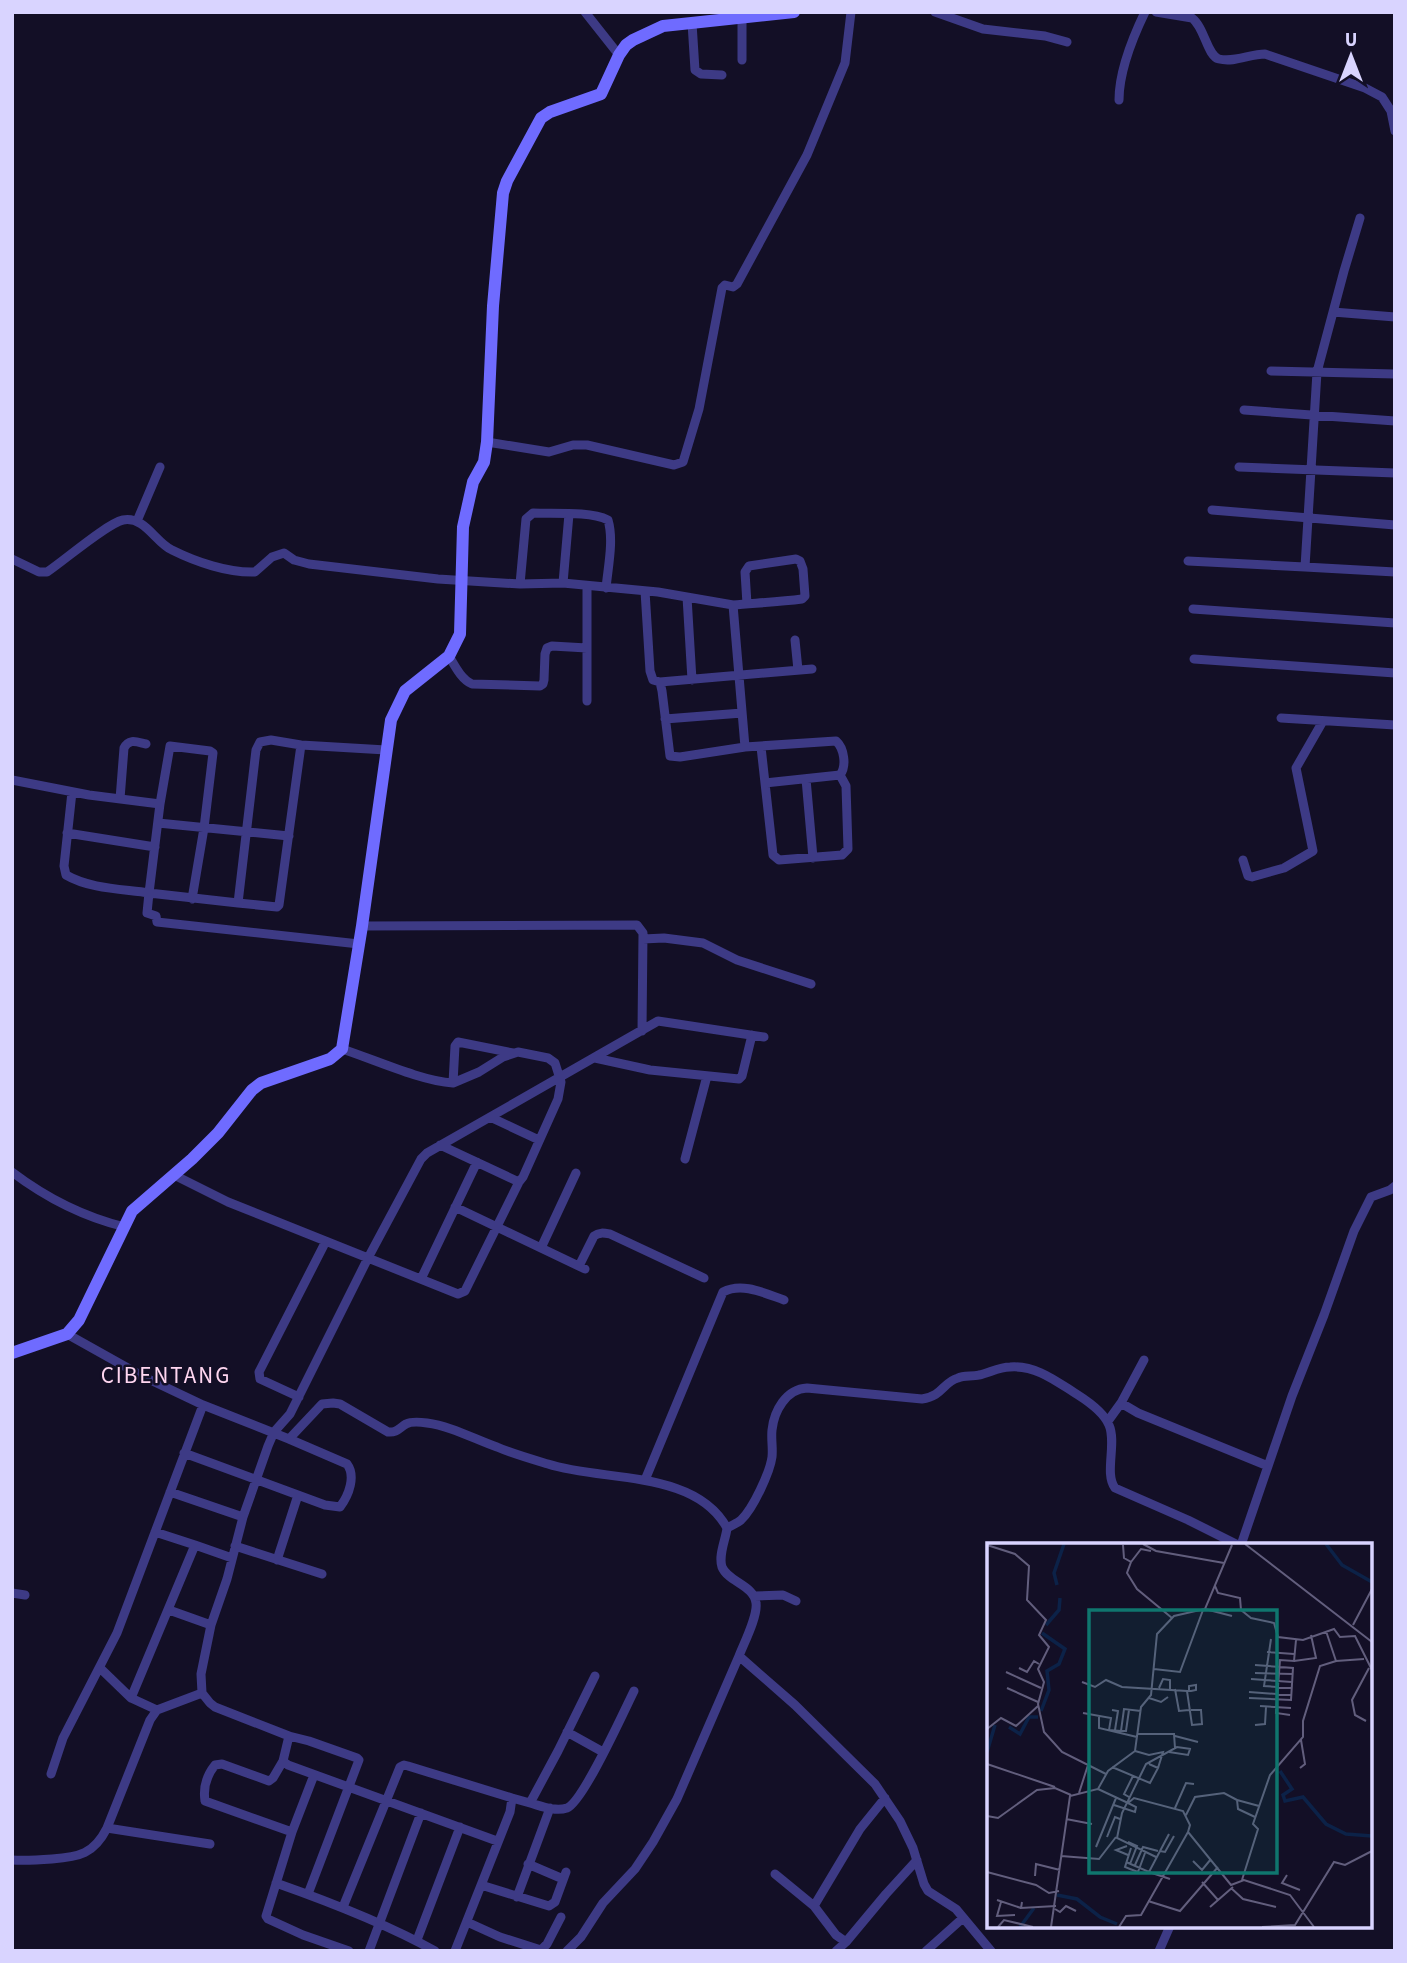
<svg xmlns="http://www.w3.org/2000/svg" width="1407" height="1963" viewBox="0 0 1407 1963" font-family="'Source Sans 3',sans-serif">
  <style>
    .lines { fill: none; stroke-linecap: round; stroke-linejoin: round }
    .street { stroke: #3d3a85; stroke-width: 9 }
    .secondary { stroke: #6f6bff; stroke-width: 12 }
    .labels { text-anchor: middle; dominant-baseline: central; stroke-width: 5; stroke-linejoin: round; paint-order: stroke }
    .quarter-label { font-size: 23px; letter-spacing: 2px; fill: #ffd6f0; stroke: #130f26 }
    .inset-river { fill: none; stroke: #0c2248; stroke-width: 3.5 }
    .inset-road { fill: none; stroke: #625e7d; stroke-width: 2 }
    .view { fill: #0f766e; fill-opacity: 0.15; stroke: #0f766e; stroke-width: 3.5 }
    .inset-edge { fill: none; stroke: #d9d4ff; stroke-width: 3.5 }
  </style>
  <rect width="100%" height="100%" fill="#130f26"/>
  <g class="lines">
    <path class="street" d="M 585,12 L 619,55
      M 935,12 L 983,29 L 1045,36 L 1067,42
      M 1156,12 L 1192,18 C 1205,28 1207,56 1219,59 C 1234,63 1250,54 1265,54 L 1365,88 L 1382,97 L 1391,111 L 1395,131
      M 742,18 L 742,60
      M 692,23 L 695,70 L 701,74 L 722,75
      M 1119,100 C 1119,71 1132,39 1145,12
      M 1360,218 L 1344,271 L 1317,372 L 1305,567 L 1395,572
      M 1333,312 L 1395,317
      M 1271,371 L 1395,374
      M 1244,410 L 1395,421
      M 487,442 L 549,452 L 573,445 L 587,445 L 674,465 L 683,462 L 699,409 L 722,288 L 725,285 L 733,287 L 737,284 L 807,155 L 845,63 L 851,12
      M 1239,467 L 1395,473
      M 1212,510 L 1395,525
      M 137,521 L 160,467
      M 12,559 L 39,572 L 47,572 C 65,560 106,524 123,520 C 145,516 155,542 172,550 C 196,562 228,573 255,572 L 272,557 L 284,553 L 294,560 L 309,564 L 438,579 L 520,584 L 563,583 L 658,592 L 733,605 L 745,747 L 836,741 C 844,748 847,766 840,775
      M 1188,561 L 1305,567
      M 563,583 L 569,514
      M 520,584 L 526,519 L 533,513 C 554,514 589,511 608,520 C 614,540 608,567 606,588
      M 645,591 L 650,671 L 653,680 L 660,682 L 662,691 L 670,756 L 680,757 L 745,747
      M 687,597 L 692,680
      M 733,605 C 756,603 779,602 802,599 L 805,596 L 803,569 L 800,561 L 796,559 L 749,566 L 745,572 L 747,604
      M 1193,609 L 1395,623
      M 795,640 L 798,670
      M 449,656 C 455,666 461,679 472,684 L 540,686 L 543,684 L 544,680 L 545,654 L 547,648 L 552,646 L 587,648
      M 1194,659 L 1395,673
      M 660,682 L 812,669
      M 587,701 L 587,586
      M 1281,718 L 1395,725
      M 665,719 L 742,713
      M 761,747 L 773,855 L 779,860 L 842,855 L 848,849 L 846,786 L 840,775
      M 806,779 L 813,858
      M 12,780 L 89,795 L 160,804 L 149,893 L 238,903 L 256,750 L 260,742 L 271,740 L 301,745 L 386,750
      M 765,783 L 840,775
      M 72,792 L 64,866 L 66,875 C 90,889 123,889 149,893 L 147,913 L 156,916 L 157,922 L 359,944
      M 120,799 L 124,748 C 129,738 137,742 146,744
      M 160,804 L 170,746 L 210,751 L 213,753 L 204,828 L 192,899
      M 158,823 L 289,836
      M 67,833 L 155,847
      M 1243,860 L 1248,876 L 1252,877 L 1284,868 L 1313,851 L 1296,768 L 1323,721
      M 238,903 L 277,907 L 279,905 L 301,745
      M 362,926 L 637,925 L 643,933 L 642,1031
      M 643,939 L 664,938 L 703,943 L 737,960 L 811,984
      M 342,1049 C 373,1059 421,1081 453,1083 L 479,1072 L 503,1057 L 518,1052 L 548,1058 L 555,1063 L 561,1082 L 558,1099 L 523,1177 L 519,1182
      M 595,1058 L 650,1070 L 739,1079 L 742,1076 L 752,1035
      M 453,1083 L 455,1046 L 458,1042 L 513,1053
      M 490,1117 L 539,1140
      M 685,1159 L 707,1076
      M 12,1172 C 45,1197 84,1217 125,1227
      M 174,1175 L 228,1202 L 458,1294 L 465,1291 L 519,1182 L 440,1145
      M 455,1207 L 585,1269
      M 541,1248 L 576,1173
      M 579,1266 L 594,1236 C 599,1232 604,1233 610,1234 L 704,1278
      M 421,1279 L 477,1162
      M 67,1334 L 142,1376 L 203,1405 L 289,1439 L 322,1404 L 333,1403 L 340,1404 L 388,1432 C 397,1433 399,1428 406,1424 C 412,1421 420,1422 427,1423 C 451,1426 474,1439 497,1447 C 513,1454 531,1459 548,1464 C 603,1482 695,1469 727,1528 C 726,1539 718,1555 722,1567 C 728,1582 754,1585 756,1603 C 758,1616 744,1643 739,1656 L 795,1705 L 875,1784 L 900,1821 L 913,1848 L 924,1884 L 928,1891 L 956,1909 L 991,1951
      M 299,1397 L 260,1379 L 259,1372 L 326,1241
      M 1121,1403 L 1144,1360
      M 1108,1421 L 1121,1403 L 1138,1413 L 1268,1466
      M 184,1453 L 325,1505 L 340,1507 C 349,1495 356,1476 347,1464 L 289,1439
      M 645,1480 L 723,1292 C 742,1282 764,1293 784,1300
      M 170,1492 L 243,1517
      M 727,1528 C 732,1525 738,1523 741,1520 C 753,1509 770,1472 772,1457 C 773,1448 771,1439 772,1430 C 774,1411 786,1389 807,1388 L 922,1399 C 943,1396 943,1382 958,1378 C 964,1375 972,1377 979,1375 C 989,1373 999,1367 1010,1367 C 1037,1365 1057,1382 1078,1395 C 1089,1402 1104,1413 1109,1425 C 1117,1443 1104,1474 1115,1488 L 1188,1520 L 1238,1545
      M 155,1532 L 195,1545
      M 1241,1545 L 1292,1396 L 1324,1315 L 1354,1231 L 1371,1197 L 1390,1190 L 1395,1186
      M 235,1546 L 322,1574
      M 277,1560 L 298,1495
      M 12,1593 L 25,1595
      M 754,1596 L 783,1595 L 796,1601
      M 169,1610 L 211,1625
      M 100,1668 L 131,1698 L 157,1710
      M 131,1698 L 195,1545 L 232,1558
      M 567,1732 L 603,1752
      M 289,1736 L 309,1741 L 357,1758 L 359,1760 L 308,1894
      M 283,1761 L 273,1778 L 269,1781 L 222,1764 L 215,1765 C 207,1775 203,1788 205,1801 L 292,1832
      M 51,1774 L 63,1738 L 117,1633 L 203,1405
      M 314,1775 L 292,1832 L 266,1916 L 268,1919 L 303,1935 L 349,1951
      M 530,1803 C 541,1806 555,1812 567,1808 C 583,1802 624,1711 634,1691
      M 107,1828 L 210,1844
      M 497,1841 L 288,1765 L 283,1761 L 289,1736 L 215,1707 L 210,1703 L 202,1693 L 201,1674 L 211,1625 L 227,1579 L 243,1517 L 268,1446 L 274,1432 L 290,1414 L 368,1258 L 421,1159 L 427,1153 L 658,1021 L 764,1037
      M 12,1860 C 26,1861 39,1860 52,1859 C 79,1857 94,1854 107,1828 L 150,1720 L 157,1710 L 202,1693
      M 528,1864 L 563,1879
      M 775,1874 L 814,1906 L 836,1935 L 846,1942 L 886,1894 L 917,1860
      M 276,1883 C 330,1902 385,1923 435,1951
      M 481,1885 L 549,1906 L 555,1902 L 566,1872
      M 517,1897 L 550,1808
      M 814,1906 L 860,1829 L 885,1798
      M 343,1907 L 400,1767 L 404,1765 L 408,1766 L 512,1798
      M 467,1922 L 500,1937 L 541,1950 L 547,1944 L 561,1917
      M 417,1940 L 460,1827
      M 369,1951 L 421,1813
      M 455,1951 L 510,1812 L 512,1798 L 530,1803 L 558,1751 L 595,1676
      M 567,1951 L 581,1937 L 603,1903 L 635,1869 L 653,1842 L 677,1799 L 739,1656
      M 836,1951 L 846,1942
      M 926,1951 L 963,1918
      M 1159,1951 L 1170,1926"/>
    <path class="secondary" d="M 12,1353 L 67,1334 L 79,1320 L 132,1211 L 192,1159 L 218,1133 L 252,1090 L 261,1083 L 330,1059 L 342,1049 L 362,926 L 391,720 L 405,691 L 449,656 L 460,634 L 463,527 L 473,482 L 484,462 L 487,442 L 493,306 L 503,193 L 507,181 L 541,118 L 550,112 L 601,94 L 619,55 L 626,45 L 633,40 L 663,26 L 794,12"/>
  </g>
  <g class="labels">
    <g class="quarter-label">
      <text x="166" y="1375">CIBENTANG</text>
    </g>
  </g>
  <g transform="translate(987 1543)">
    <rect width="385" height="385" fill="#130f26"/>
    <path class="inset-river" d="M 339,1 L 355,22 L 385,39M 70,42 L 67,30 L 77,1M 59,82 L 72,67 L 73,55M 54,168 L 62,147 L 60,128 L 72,121 L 78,106 L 55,90M 22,184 L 33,191 L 42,174 L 51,174M 0,209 L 8,182M 293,228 L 305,246 L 296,252 L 298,258 L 316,254 L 339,281 L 359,291 L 385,293M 70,352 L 90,356 L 113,374 L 130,381M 33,384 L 47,365"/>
    <path class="inset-road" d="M 156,1 L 169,8 L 237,20M 258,1 L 385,99M 0,2 L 28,11 L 42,23 L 40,57 L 59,77 L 52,92 L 62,104 L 51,126 L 57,139 L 51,161 L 57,189 L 75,209 L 119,231M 136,2 L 137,15 L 144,19 L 140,30 L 150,46 L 185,75M 144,19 L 154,6 L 164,8M 228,43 L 231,50 L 253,55 L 254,67 L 264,75 L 287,80 L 291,94 L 316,97 L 347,86 L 353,94 L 368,93 L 385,127M 218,66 L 245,73M 366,82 L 385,46M 284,96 L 277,143 L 305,145M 280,109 L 307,111M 307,118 L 329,115 L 324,92M 349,118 L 377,116M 32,125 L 40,129 L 47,118 L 52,121M 167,126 L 193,129 L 216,67M 19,129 L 54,145M 268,130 L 306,131M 264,136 L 305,139M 95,139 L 108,144 L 119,137 L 135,144 L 200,148 L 205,182 L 215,181 L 214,167 L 204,167M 20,145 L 51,159M 172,145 L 176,136 L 183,137 L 183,146M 188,146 L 192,168 L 202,167M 200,148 L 204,148 L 209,147 L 209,142 L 202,143 L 202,148M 262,149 L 304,152M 162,155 L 174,159 L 181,154M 262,155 L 304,157 L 306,125 L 268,122M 273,163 L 304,165M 125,167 L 131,168 L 128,187M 96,170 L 124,175 L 122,187 L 134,188 L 137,166 L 154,168M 303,172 L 289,170 L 293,117 L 307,118 L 309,97M 112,173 L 112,185 L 150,194M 379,178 L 368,172 L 365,157 L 382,125M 268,182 L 278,181 L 279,164M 0,186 L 14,175 L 29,183 L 51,163M 134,188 L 139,188 L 142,167M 150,191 L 187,191 L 188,205M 188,193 L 211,199M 148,208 L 162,212 L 176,209 L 171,225M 182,209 L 201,212 L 203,206M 0,221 L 68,244M 125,224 L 163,240 L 171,225 L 162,221M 313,225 L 318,221 L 314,197M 111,246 L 141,260 L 147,255 L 196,268 L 203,282 L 201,289 L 244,342 L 257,337 L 303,352 L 327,384M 92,250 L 101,222M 142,254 L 137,251 L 146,233M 250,257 L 272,263M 127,262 L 148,269 L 149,264 L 141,260M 188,265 L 199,240 L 207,241M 199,272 L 208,254 L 237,250 L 250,257 L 251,266 L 268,274M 0,273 L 11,275 L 50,247 L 68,245 L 84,252M 79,276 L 105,281M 120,294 L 128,274 L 133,276M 141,299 L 150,303 L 143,321M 140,303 L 129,307 L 141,312M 109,304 L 129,255M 144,305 L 138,324 L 143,326 L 151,329 L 158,310M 173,308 L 178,309 L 187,293M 74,313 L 112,316 L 129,294M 169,314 L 130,295 L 135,270 L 159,221 L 190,204 L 204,206M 206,318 L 215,327 L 224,316M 139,319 L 162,329 L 182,291M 148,322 L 156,304 L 171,308M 0,329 L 49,342 L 62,350 L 72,348M 162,329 L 183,336M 300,332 L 295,340 L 313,347M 48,333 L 49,321 L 73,327M 255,337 L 271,286 L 266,281 L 283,232 L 316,194 L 316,178 L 333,123 L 349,118 L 339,88M 215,339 L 231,357M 244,345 L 256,356 L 289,364M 10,357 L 34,365M 161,358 L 193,368 L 231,324M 14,359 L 10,373 L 28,372M 35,359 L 34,365 L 69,363M 223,364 L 246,344M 68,366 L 73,369 L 79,363 L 89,368M 11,384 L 17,377 L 46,384M 64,384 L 83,253 L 111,246 L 121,228 L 148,208 L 154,164 L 164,152 L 170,91 L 187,73 L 218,66 L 245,2M 132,384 L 139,373 L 154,372 L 201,289M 275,384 L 308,382 L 347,319 L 358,322 L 385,308"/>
    <path class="view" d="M 102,67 L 290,67 L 290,330 L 102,330 Z"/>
    <rect width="385" height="385" class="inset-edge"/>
  </g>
  <rect width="1407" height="1963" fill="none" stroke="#d9d4ff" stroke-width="28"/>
  <g transform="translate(1351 56)" stroke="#130f26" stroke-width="5" paint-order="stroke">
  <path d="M0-5L12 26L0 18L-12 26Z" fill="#d9d4ff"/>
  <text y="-10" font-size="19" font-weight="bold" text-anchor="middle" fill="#d9d4ff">U</text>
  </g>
</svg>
